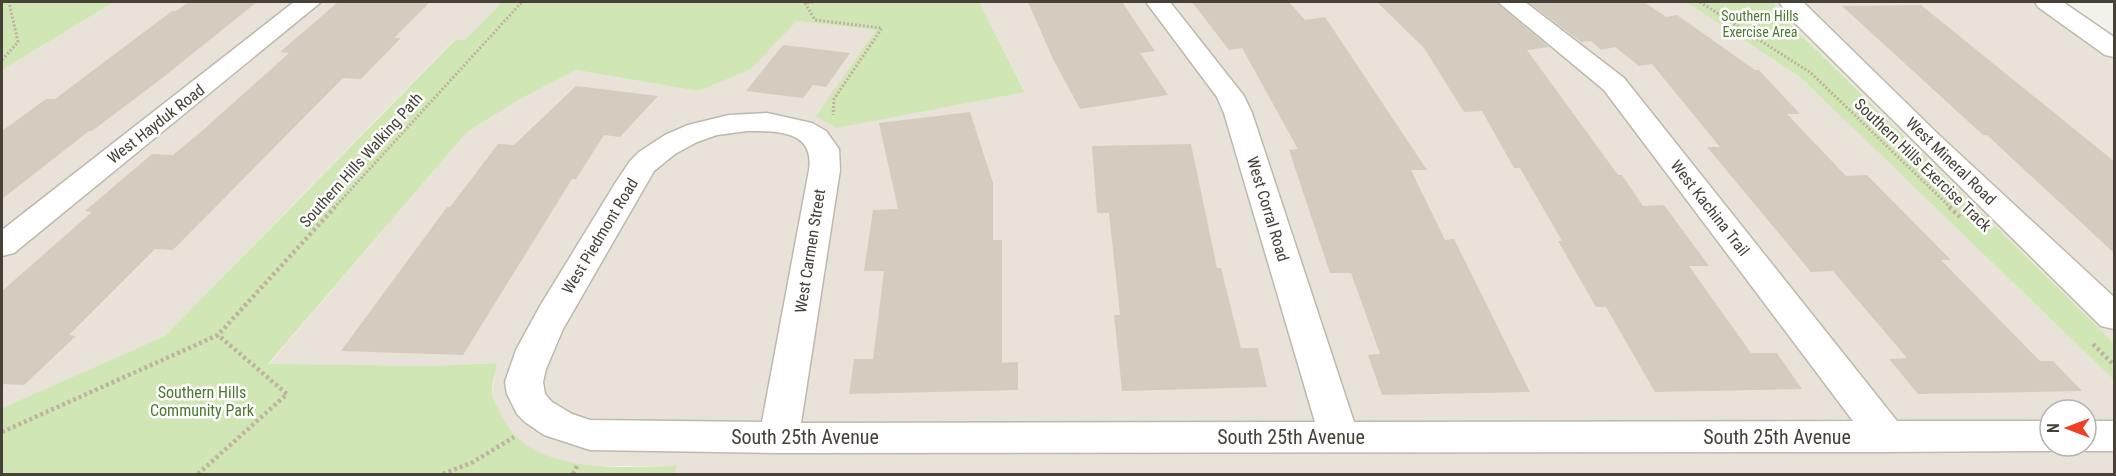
<svg xmlns="http://www.w3.org/2000/svg" width="2116" height="476" viewBox="0 0 2116 476" font-family="'Roboto Condensed',sans-serif">
  <style>
    .residential { fill: #e8e2d8; fill-rule: evenodd }
    .green { fill: #d1e6b5 }
    .building { fill: #d5ccc0 }
    .lines { fill: none; stroke-linecap: round; stroke-linejoin: round }
    .street-casing { stroke: #bfb8ad; stroke-width: 3 }
    .path-far1 { stroke: #c0b39f; stroke-width: 3; stroke-dasharray: 2 2; stroke-linecap: butt }
    .path { stroke: #c0b39f; stroke-width: 4.5; stroke-dasharray: 3 3; stroke-linecap: butt }
    .street { fill: #fff; fill-rule: evenodd }
    .labels { text-anchor: middle; dominant-baseline: central; stroke-width: 5; stroke-linejoin: round; paint-order: stroke }
    .far-park-label { font-size: 14px; fill: #4c772e; stroke: #fff }
    .street-label { font-size: 16px; fill: #474138; stroke: #fff }
    .park-label { font-size: 16px; fill: #4c772e; stroke: #fff }
    .near-street-label { font-size: 20px; fill: #474138; stroke: #fff }
  </style>
  <rect width="100%" height="100%" fill="#f4f1ea"/>
  <path class="residential" d="M 114,2 L 502,2 L 465,40 L 454,40 L 165,336 L 2,408 L 2,70 Z
    M 979,2 L 1686,2 L 1800,77 L 2114,380 L 2114,474 L 674,474 L 676,466 L 584,466 L 551,459 L 522,444 L 503,422 L 492,393 L 497,363 L 429,366 L 268,365 L 467,132 L 522,98 L 576,70 L 698,91 L 750,70 L 797,21 L 877,30 L 816,116 L 1025,91 ZM 2050,410 L 2086,410 L 2086,446 L 2050,446 Z
    M 1774,2 L 2034,2 L 2114,59 L 2114,343 L 1781,14 Z"/>
  <path class="green" d="M 2,2 L 114,2 L 2,70 Z
    M 502,2 L 979,2 L 1025,92 L 836,128 L 816,116 L 876,30 L 797,21 L 750,70 L 698,91 L 576,70 L 522,98 L 467,132 L 268,364 L 429,366 L 497,363 C 496,372 492,382 492,391 C 492,397 497,406 500,412 C 526,476 619,467 677,466 L 674,474 L 2,474 L 2,408 L 165,336 L 455,40 L 465,40 Z
    M 1686,2 L 1774,2 L 1781,15 L 2114,343 L 2114,380 L 1800,77 Z"/>
  <path class="building" d="M 189,2 L 257,2 L 161,79 L 92,131 L 89,131 L 2,199 L 2,131 L 46,99 L 55,99 L 172,11 L 176,11 Z
    M 338,2 L 430,2 L 394,38 L 401,38 L 361,79 L 343,78 L 173,250 L 155,249 L 69,335 L 76,336 L 24,385 L 2,384 L 2,291 L 92,212 L 85,211 L 152,154 L 173,155 L 202,131 L 289,53 L 280,52 Z
    M 1028,2 L 1122,2 L 1155,51 L 1140,53 L 1168,95 L 1080,109 L 1053,59 Z
    M 1192,2 L 1289,2 L 1305,20 L 1325,17 L 1427,170 L 1411,170 L 1445,240 L 1454,239 L 1530,392 L 1382,395 L 1368,355 L 1380,354 L 1351,273 L 1330,273 L 1289,150 L 1298,149 L 1242,48 L 1229,50 Z
    M 1377,2 L 1496,2 L 1549,47 L 1527,50 L 1618,175 L 1622,175 L 1643,206 L 1664,205 L 1709,266 L 1689,266 L 1751,353 L 1777,353 L 1802,389 L 1655,392 L 1606,307 L 1596,307 L 1558,241 L 1562,241 L 1520,168 L 1514,168 L 1482,111 L 1464,112 L 1424,48 Z
    M 1528,2 L 1644,2 L 1666,17 L 1677,15 L 1755,70 L 1759,70 L 1800,114 L 1787,114 L 1846,176 L 1867,175 L 1951,260 L 1941,260 L 2040,361 L 2053,361 L 2082,391 L 1918,394 L 1889,359 L 1907,358 L 1833,271 L 1811,272 L 1707,147 L 1720,147 L 1652,64 L 1639,66 L 1615,47 L 1601,50 L 1591,41 L 1581,42 Z
    M 1921,5 L 2115,162 L 2115,254 L 1987,135 L 1983,135 L 1842,6 Z
    M 783,45 L 850,53 L 826,87 L 813,85 L 803,98 L 746,91 Z
    M 576,86 L 658,96 L 620,137 L 604,135 L 576,179 L 572,179 L 463,355 L 341,351 L 447,207 L 450,207 L 498,144 L 514,145 Z
    M 970,112 L 993,183 L 993,240 L 1002,240 L 1002,363 L 1018,362 L 1018,390 L 849,394 L 854,359 L 873,359 L 884,271 L 864,271 L 873,210 L 898,209 L 879,123 Z
    M 1191,144 L 1217,268 L 1221,268 L 1241,348 L 1258,348 L 1267,387 L 1122,391 L 1114,315 L 1120,315 L 1109,213 L 1097,213 L 1092,146 Z"/>
  <g class="lines">
    <g class="street-casing">
      <path id="street" d="M 294,2 L 321,2 L 14,253 L 2,256 L 2,230 Z
        M 1146,2 L 1170,2 L 1244,96 L 1252,113 L 1354,422 L 1853,421 L 1604,90 L 1498,2 L 1525,2 L 1624,78 L 1897,421 L 2050,421 L 2050,446 L 2065,446 L 2050,451 L 1887,452 L 779,453 L 590,450 L 544,435 L 525,422 L 517,414 L 507,394 L 505,382 L 516,350 L 540,306 L 616,182 L 630,161 L 639,152 L 665,135 L 688,125 L 729,115 L 767,113 L 812,123 L 826,131 L 839,149 L 840,170 L 801,423 L 1315,422 L 1224,113 L 1217,97 ZM 747,131 C 776,131 815,130 809,170 L 762,422 L 590,420 L 572,414 L 552,402 L 545,394 L 543,382 L 546,369 L 563,329 L 654,171 L 675,154 L 697,142 L 717,135 Z
        M 1779,2 L 1803,2 L 1939,135 L 2114,297 L 2114,329 L 2101,326 L 1791,19 Z
        M 2035,2 L 2063,2 L 2114,37 L 2114,57 L 2105,55 L 2038,7 Z
        M 2086,421 L 2114,421 L 2114,451 L 2086,451 L 2072,447 L 2086,446 Z"/>
    </g>
    <path class="path-far1" d="M 813,2 L 805,3 L 815,20 L 882,28 L 834,99 L 833,115
      M 1700,2 L 1811,73 L 1951,208
      M 2,60 L 18,42 L 9,2
      M 334,208 L 522,2"/>
    <path class="path" d="M 1949,207 L 1960,217
      M 2093,344 L 2114,365
      M 2,432 L 218,335 L 335,207
      M 198,474 L 287,394 L 218,335
      M 443,474 L 473,462 L 514,437
      M 573,474 L 577,466"/>
    <use href="#street" class="street"/>
  </g>
  <g class="labels">
    <g class="far-park-label">
      <text x="1760" y="16">Southern Hills<tspan x="1760" dy="16">Exercise Area</tspan></text>
    </g>
    <g class="street-label">
      <text transform="translate(156 124) rotate(-38)">West Hayduk Road</text>
      <text transform="translate(361 160) rotate(-48)">Southern Hills Walking Path</text>
      <text transform="translate(1951 161) rotate(44)">West Mineral Road</text>
      <text transform="translate(1923 165) rotate(44)">Southern Hills Exercise Track</text>
      <text transform="translate(1710 208) rotate(52)">West Kachina Trail</text>
      <text transform="translate(1268 209) rotate(73)">West Corral Road</text>
      <text transform="translate(600 236) rotate(-59)">West Piedmont Road</text>
      <text transform="translate(810 251) rotate(-81)">West Carmen Street</text>
    </g>
    <g class="park-label">
      <text x="202" y="392">Southern Hills<tspan x="202" dy="18">Community Park</tspan></text>
    </g>
    <g class="near-street-label">
      <text x="805" y="437">South 25th Avenue</text>
      <text x="1291" y="437">South 25th Avenue</text>
      <text x="1777" y="437">South 25th Avenue</text>
    </g>
  </g>
  <rect width="2116" height="476" fill="none" stroke="#474138" stroke-width="6"/>
  <g transform="translate(2068 428) rotate(270)"><circle r="28" fill="#ffffff" stroke="#b5b3af" stroke-width="1.5"/>
  <path d="M0-4.5L10 22L0 15L-10 22Z" fill="#ee3f27"/>
  <text y="-9" font-size="16" font-weight="bold" text-anchor="middle" fill="#474138">N</text>
  </g>
</svg>
